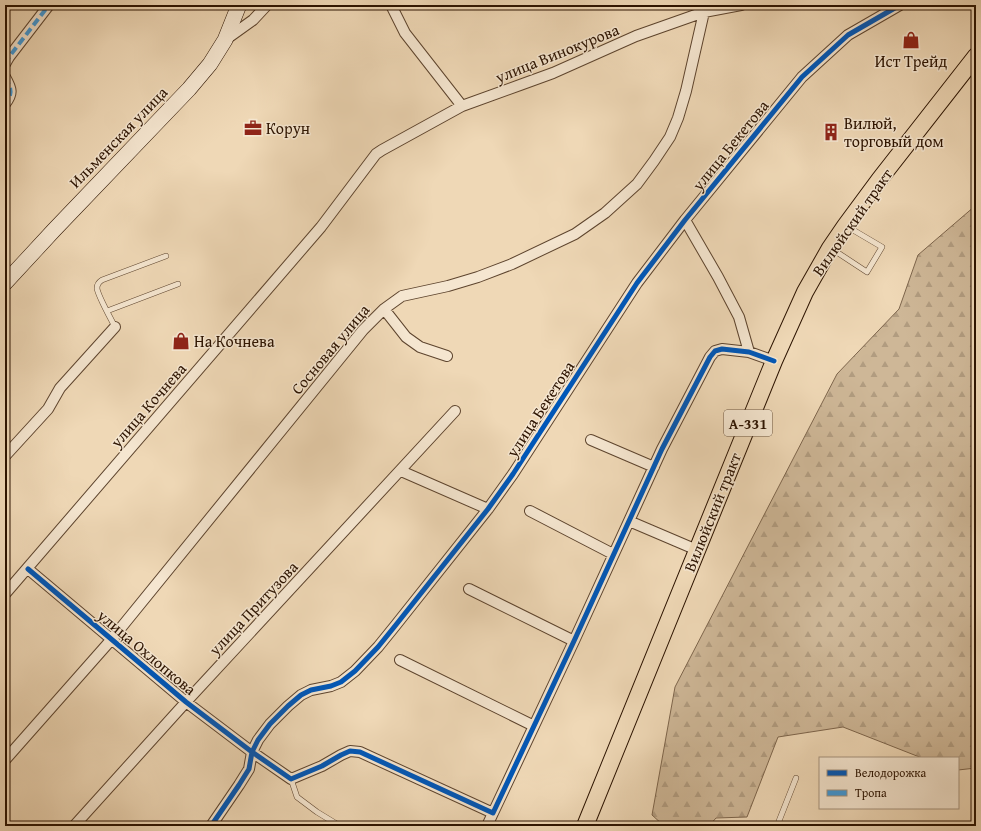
<svg xmlns="http://www.w3.org/2000/svg" width="981" height="831" viewBox="0 0 981 831" font-family="'Gentium Book Plus',serif">
  <style>
    .forest { fill: url(#forest-firs); stroke: #7d654c }
    .lines { fill: none; stroke-linecap: round; stroke-linejoin: round }
    .lane-casing { stroke: #5d442e; stroke-width: 6 }
    .street-casing { stroke: #5d442e; stroke-width: 12 }
    .secondary-casing { stroke: #2c1300; stroke-width: 16 }
    .primary-casing { stroke: #2c1300; stroke-width: 18 }
    .lane { stroke: #f5e6d0; stroke-width: 5 }
    .street { stroke: #f5e6d0; stroke-width: 10 }
    .secondary { stroke: #f5e6d0; stroke-width: 15 }
    .primary { stroke: #efd8b6; stroke-width: 16 }
    .quiet { stroke: #3d9adc; stroke-width: 4; stroke-dasharray: 8 4; stroke-linecap: butt }
    .cycleway-casing { stroke: #f5e6d0; stroke-width: 8 }
    .cycleway { stroke: #0057b8; stroke-width: 5 }
    .labels { text-anchor: middle; dominant-baseline: central; stroke-width: 3; stroke-linejoin: round; paint-order: stroke }
    .shield { fill: #f5e6d0; stroke: #68523e; stroke-width: 1 }
    .shield-label { font-size: 15px; font-weight: bold; fill: #2c1300 }
    .street-label { font-size: 16px; fill: #2c1300; stroke: #f5e6d0 }
    .poi-label { font-size: 16px; fill: #2c1300; stroke: #f5e6d0; text-anchor: start }
  </style>
  <defs>
    <pattern id="forest-firs" width="22" height="20" patternUnits="userSpaceOnUse"><rect width="22" height="20" fill="#ceb797"/><path d="M5 1l3.5 6h-7zM16 11l3.5 6h-7z" fill="#b19c80"/></pattern>
  </defs>
  <rect width="100%" height="100%" fill="#efd8b6"/>
  <filter id="stains"><feTurbulence type="fractalNoise" baseFrequency=".005" numOctaves="4"/><feColorMatrix values="0 0 0 0 .2 0 0 0 0 .09 0 0 0 0 .02 0 0 0 .5 -.17"/></filter>
  <radialGradient id="worn" r=".72"><stop offset=".6" stop-color="#630" stop-opacity="0"/><stop offset="1" stop-color="#630" stop-opacity=".3"/></radialGradient>
  <path class="forest" d="M 975,206 L 976,768 L 958,770 L 958,758 L 922,758 L 843,727 L 778,737 L 747,817 L 716,818 L 709,826 L 676,826 L 663,825 L 652,815 L 675,687 L 837,374 L 899,309 L 918,255 Z"/>
  <g class="lines">
    <g class="lane-casing">
      <path id="lane" d="M 832,249 L 867,272 L 882,247 L 848,227
        M 107,311 L 178,284
        M 115,327 C 111,319 97,294 97,288 C 97,284 99,282 102,280 L 166,256
        M 291,779 L 297,797 L 317,812 L 340,826
        M 777,826 L 796,778"/>
    </g>
    <g class="street-casing">
      <path id="street" d="M 391,5 L 405,33 L 462,106
        M 225,40 L 253,20 L 267,5
        M 5,64 L 9,57 L 49,5
        M 5,77 C 12,89 13,94 5,104
        M 685,220 L 718,277 L 739,317 L 749,352
        M 384,309 L 406,337 L 420,347 L 447,356
        M 591,440 L 654,467
        M 5,456 L 48,409 L 60,388 L 115,327
        M 401,471 L 488,509
        M 530,511 L 613,554
        M 629,521 L 697,550
        M 28,569 L 186,702 L 252,752 L 291,779 L 322,766 L 341,755 L 350,751 L 360,752 L 493,813 L 574,641 L 662,449 L 710,357 L 715,351 L 722,349 L 749,352 L 774,361
        M 469,589 L 574,641
        M 5,594 L 321,227 L 376,154 L 382,150 L 462,106 L 520,85 L 553,73 L 636,36 L 704,12 L 741,5
        M 400,660 L 534,726
        M 5,760 L 111,640 L 363,330 L 384,309 L 402,296 L 448,286 L 478,277 L 512,264 L 575,234 L 605,213 L 637,184 L 654,161 L 670,137 L 678,118 L 686,91 L 704,12 L 709,5
        M 74,826 L 186,702 L 455,411
        M 211,826 L 239,785 L 249,769 L 252,752 L 258,740 L 270,724 L 288,706 L 301,695 L 311,690 L 331,686 L 341,682 L 355,671 L 378,647 L 395,626 L 488,509 L 513,474 L 637,283 L 685,220 L 802,77 L 848,35 L 900,5
        M 487,826 L 493,813"/>
    </g>
    <g class="secondary-casing">
      <path id="secondary" d="M 5,283 L 54,230 L 189,89 L 210,64 L 225,40 L 239,5"/>
    </g>
    <g class="primary-casing">
      <path id="primary" d="M 585,826 L 774,361 L 805,292 L 830,248 L 845,226 L 879,180 L 976,56"/>
    </g>
    <use href="#lane" class="lane"/>
    <use href="#street" class="street"/>
    <use href="#secondary" class="secondary"/>
    <use href="#primary" class="primary"/>
    <path class="quiet" d="M 5,64 L 9,57 L 49,5
      M 5,77 C 12,89 13,94 5,104"/>
    <g class="cycleway-casing">
      <path id="cycleway" d="M 28,569 L 186,702 L 252,752 L 291,779 L 322,766 L 341,755 L 350,751 L 360,752 L 493,813 L 574,641 L 662,449 L 710,357 L 715,351 L 722,349 L 749,352 L 774,361
        M 211,826 L 239,785 L 249,769 L 252,752 L 258,740 L 270,724 L 288,706 L 301,695 L 311,690 L 331,686 L 341,682 L 355,671 L 378,647 L 395,626 L 488,509 L 513,474 L 637,283 L 685,220 L 802,77 L 848,35 L 900,5"/>
    </g>
    <use href="#cycleway" class="cycleway"/>
  </g>
  <defs>
    <g id="shop-bare" transform="scale(1.38)"><path d="M-5-2.5h2.3a2.7 3.5 0 0 1 5.4 0H5L5.5 6h-11ZM-1.5-2.5h3a1.5 2.3 0 0 0-3 0Z" fill="#8f2418" stroke="#f5e6d0" stroke-width="2.5" paint-order="stroke"/></g>
    <g id="office-bare" transform="scale(1.38)"><path d="M-6-3h4V-5.5h4V-3h4V5H-6ZM-1-4.5V-3h2v-1.5ZM-6 0V1H6V0Z" fill="#8f2418" stroke="#f5e6d0" stroke-width="2.5" paint-order="stroke"/></g>
    <g id="building-bare" transform="scale(1.38)"><path d="M-4-6H4V6H1V3H-1V6H-4ZM-2.5-4.3h1.7v1.8h-1.7ZM.8-4.3h1.7v1.8H.8ZM-2.5-1h1.7V.8h-1.7ZM.8-1h1.7V.8H.8Z" fill="#8f2418" stroke="#f5e6d0" stroke-width="2.5" paint-order="stroke"/></g>
  </defs>
  <g fill-rule="evenodd">
    <use href="#shop-bare" x="911" y="40"/>
    <use href="#office-bare" x="253" y="128"/>
    <use href="#building-bare" x="831" y="132"/>
    <use href="#shop-bare" x="181" y="341"/>
  </g>
  <g class="labels">
    <rect class="shield" x="724" y="410" width="48" height="26" rx="3"/>
    <g class="shield-label">
      <text x="748" y="423">А-331</text>
    </g>
    <g class="street-label">
      <text transform="translate(557 53) rotate(-22)">улица Винокурова</text>
      <text transform="translate(118 137) rotate(-46)">Ильменская улица</text>
      <text transform="translate(730 145) rotate(-51)">улица Бекетова</text>
      <text transform="translate(852 222) rotate(-55)">Вилюйский тракт</text>
      <text transform="translate(330 349) rotate(-50)">Сосновая улица</text>
      <text transform="translate(148 405) rotate(-49)">улица Кочнева</text>
      <text transform="translate(540 409) rotate(-57)">улица Бекетова</text>
      <text transform="translate(712 512) rotate(-68)">Вилюйский тракт</text>
      <text transform="translate(253 608) rotate(-47)">улица Притузова</text>
      <text transform="translate(147 652) rotate(40)">улица Охлопкова</text>
    </g>
    <g class="poi-label">
      <text x="911" y="61" text-anchor="middle">Ист Трейд</text>
      <text x="844" y="123">Вилюй,<tspan x="844" dy="18">торговый дом</tspan></text>
      <text x="266" y="128">Корун</text>
      <text x="194" y="341">На Кочнева</text>
    </g>
  </g>
  <rect width="981" height="831" fill="none" stroke="#efd8b6" stroke-width="20"/>
  <rect x="6" y="6" width="969" height="819" fill="none" stroke="#2c1300" stroke-width="2"/>
  <rect x="10" y="10" width="961" height="811" fill="none" stroke="#2c1300"/>
  <rect x="819" y="757" width="140" height="52" fill="#f5e6d0" stroke="#a5927d"/>
  <rect x="827" y="770" width="20" height="6" fill="#0057b8" stroke="#a5927d"/>
  <text x="855" y="777" font-size="12" fill="#2c1300">Велодорожка</text>
  <rect x="827" y="790" width="20" height="6" fill="#3d9adc" stroke="#a5927d"/>
  <text x="855" y="797" font-size="12" fill="#2c1300">Тропа</text>
  <rect width="100%" height="100%" filter="url(#stains)"/>
  <rect width="100%" height="100%" fill="url(#worn)"/>
</svg>
